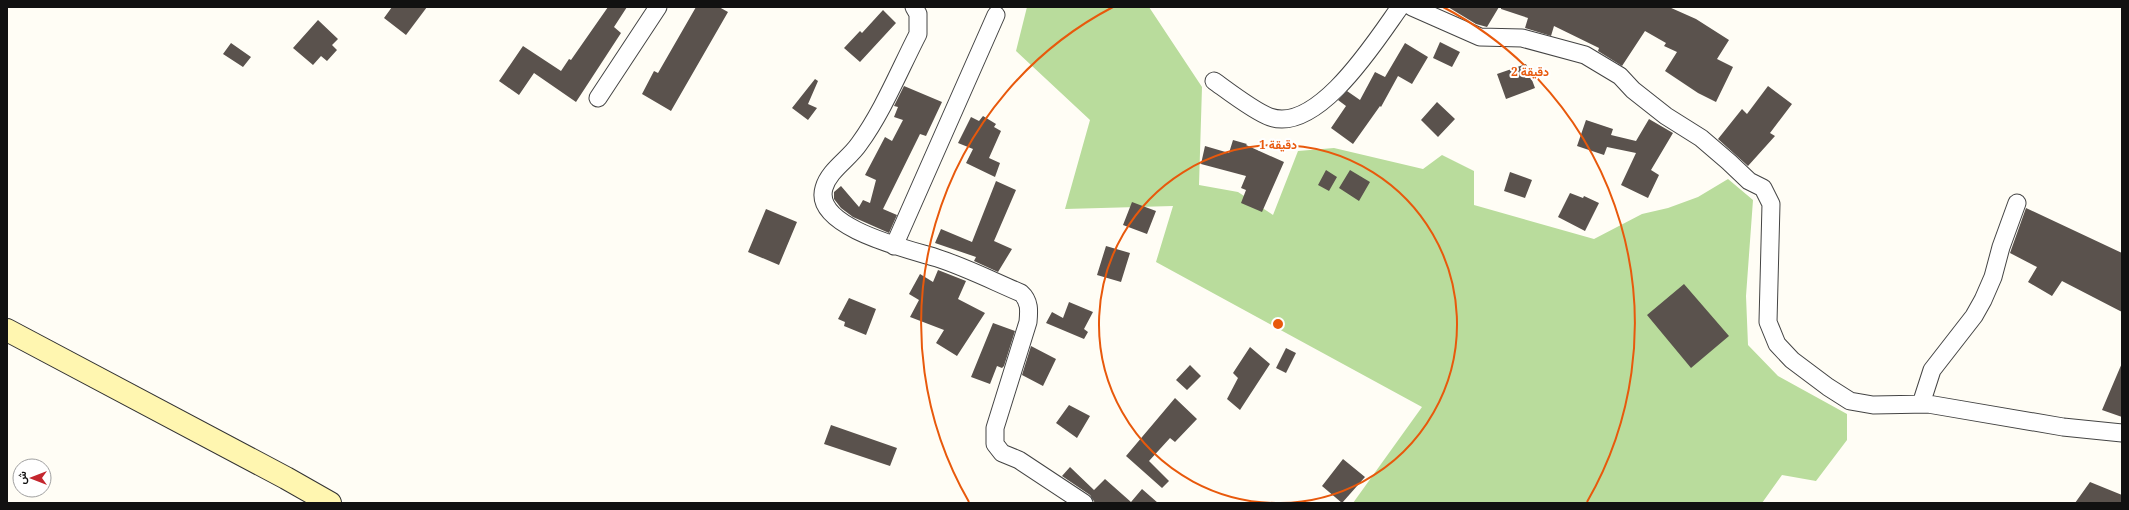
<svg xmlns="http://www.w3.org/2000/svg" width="2129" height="510" viewBox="0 0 2129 510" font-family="'Noto Serif',Vazirmatn,serif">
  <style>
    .forest { fill: #b9dc9c }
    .building { fill: #5a524d }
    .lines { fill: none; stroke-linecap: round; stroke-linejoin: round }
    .street-casing { stroke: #444; stroke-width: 19 }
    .secondary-casing { stroke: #333; stroke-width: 24 }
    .street { stroke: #fff; stroke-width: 17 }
    .secondary { stroke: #fff6b0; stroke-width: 22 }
    .ring { fill: none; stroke: #e8590c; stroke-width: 2 }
    .centre { fill: #e8590c; stroke: #fff; stroke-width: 2 }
    .ring-label { font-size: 12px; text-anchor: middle; font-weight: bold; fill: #e8590c; stroke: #fff; stroke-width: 4; stroke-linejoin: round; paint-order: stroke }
  </style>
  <rect width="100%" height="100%" fill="#fffdf5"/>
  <path class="forest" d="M 1027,7 L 1149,7 L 1202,87 L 1199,185 L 1238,192 L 1273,215 L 1298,151 L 1334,148 L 1423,169 L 1442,155 L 1474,171 L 1474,205 L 1594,239 L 1642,214 L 1668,208 L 1698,197 L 1728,179 L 1753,200 L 1746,296 L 1748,345 L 1778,376 L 1847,414 L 1847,440 L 1816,481 L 1782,475 L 1762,503 L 1353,503 L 1422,407 L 1156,262 L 1173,206 L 1065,209 L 1090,120 L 1016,51 Z"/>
  <path class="building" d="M 392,7 L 427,7 L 406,35 L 384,18 Z
    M 608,7 L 627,7 L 614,27 L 621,33 L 576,102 L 534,73 L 519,95 L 499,81 L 523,46 L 561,71 L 569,59 L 571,60 Z
    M 696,7 L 719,7 L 728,12 L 671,111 L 642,94 L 654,71 L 658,73 Z
    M 1448,7 L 1499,7 L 1487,27 L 1476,24 Z
    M 1501,7 L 1669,7 L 1696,19 L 1729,40 L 1717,59 L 1733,67 L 1716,102 L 1698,93 L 1665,71 L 1677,52 L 1664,46 L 1666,43 L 1645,31 L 1622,66 L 1598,51 L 1599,48 L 1554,26 L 1551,36 L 1525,28 L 1528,18 L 1501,9 Z
    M 883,10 L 896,23 L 860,62 L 844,48 L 860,31 L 862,33 Z
    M 318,20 L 338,39 L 332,45 L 337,50 L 327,61 L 321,56 L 313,65 L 293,48 Z
    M 1440,42 L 1460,52 L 1452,67 L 1433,58 Z
    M 231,43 L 251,57 L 243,67 L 223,54 Z
    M 1405,43 L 1428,57 L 1412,84 L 1398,76 L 1381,107 L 1380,106 L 1353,144 L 1331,128 L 1346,106 L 1338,100 L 1347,91 L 1360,100 L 1375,72 L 1385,77 Z
    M 1526,64 L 1535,88 L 1506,99 L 1497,74 Z
    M 815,79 L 818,81 L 808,104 L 817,108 L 808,120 L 792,108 Z
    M 904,86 L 942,102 L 926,136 L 920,134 L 883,209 L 897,215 L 889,233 L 853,217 L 841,208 L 834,199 L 834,192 L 841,186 L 859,207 L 863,200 L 870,203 L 876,180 L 865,175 L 885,137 L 892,141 L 903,120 L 894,117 L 898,107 L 894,106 Z
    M 1768,86 L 1792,104 L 1770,133 L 1775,136 L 1748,166 L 1718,139 L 1742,109 L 1747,114 Z
    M 1437,102 L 1455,119 L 1438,137 L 1421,120 Z
    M 983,116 L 996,124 L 994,127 L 1001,131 L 989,158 L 1000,163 L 995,177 L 966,163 L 973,149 L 958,143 L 971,117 L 979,121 Z
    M 1649,119 L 1673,133 L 1651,170 L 1659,175 L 1648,198 L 1621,185 L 1636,153 L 1607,147 L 1604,155 L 1577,146 L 1586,120 L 1613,129 L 1611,135 L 1636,141 Z
    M 1233,140 L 1247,144 L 1246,145 L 1284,162 L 1262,212 L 1241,203 L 1246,190 L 1241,188 L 1246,176 L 1201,164 L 1205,146 L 1229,153 Z
    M 1326,170 L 1337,177 L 1329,191 L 1318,185 Z
    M 1350,170 L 1370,182 L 1359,201 L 1339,188 Z
    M 1510,172 L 1532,180 L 1525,198 L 1504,191 Z
    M 996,181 L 1016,190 L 994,241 L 1012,249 L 998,272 L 974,261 L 976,257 L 935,243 L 941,229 L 972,242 Z
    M 1570,193 L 1583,198 L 1584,196 L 1599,203 L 1585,231 L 1558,217 Z
    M 1132,202 L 1156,211 L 1147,234 L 1123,225 Z
    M 2026,208 L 2122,253 L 2122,312 L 2062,281 L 2052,296 L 2028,282 L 2037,267 L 2010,253 Z
    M 766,209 L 797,222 L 779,265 L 748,252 Z
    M 1106,246 L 1130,253 L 1121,282 L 1097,275 Z
    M 938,270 L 966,281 L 958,299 L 985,313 L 957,356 L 936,343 L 944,330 L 910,317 L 919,300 L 909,294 L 920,274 L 933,282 Z
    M 1684,284 L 1729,336 L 1691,368 L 1647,315 Z
    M 849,298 L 876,309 L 866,335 L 844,326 L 845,322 L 838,319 Z
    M 1069,302 L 1093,312 L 1084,329 L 1088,332 L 1084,339 L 1046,323 L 1052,312 L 1063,318 Z
    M 993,323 L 1015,331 L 1004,366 L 1002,368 L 997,366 L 990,384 L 971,377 Z
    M 1031,346 L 1056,359 L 1043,386 L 1022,375 Z
    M 1250,347 L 1270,364 L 1240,410 L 1227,399 L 1238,378 L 1233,373 Z
    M 1286,348 L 1296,353 L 1286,373 L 1276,368 Z
    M 2122,363 L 2122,417 L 2102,410 Z
    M 1190,365 L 1201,376 L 1187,390 L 1176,380 Z
    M 1175,398 L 1197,419 L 1175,442 L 1170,438 L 1149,461 L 1169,481 L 1162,488 L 1126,456 Z
    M 1069,405 L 1090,416 L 1077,438 L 1056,423 Z
    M 831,425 L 897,448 L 890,466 L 824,444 Z
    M 1343,459 L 1365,477 L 1342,503 L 1322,486 Z
    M 1070,467 L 1094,490 L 1105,479 L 1131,502 L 1142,489 L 1158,503 L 1095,503 L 1090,495 L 1062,476 Z
    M 2090,482 L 2122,495 L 2122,503 L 2075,503 Z"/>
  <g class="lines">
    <g class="street-casing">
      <path id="street" d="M 914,7 L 918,14 L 918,34 C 899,71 883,111 859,144 C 849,159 829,170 824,188 C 812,228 912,250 937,258 C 965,267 993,281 1021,293 C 1030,301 1029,311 1028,322 L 995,428 L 995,444 L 1002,453 L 1019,460 L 1084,503
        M 1412,7 L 1480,37 L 1522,38 L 1585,55 L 1620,76 L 1633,90 L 1666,116 L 1701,138 L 1729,162 L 1749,181 L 1763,188 L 1771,204 L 1768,322 L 1777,344 L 1792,360 L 1828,387 L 1850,401 L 1873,405 L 1928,404 L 2063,427 L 2122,433
        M 1214,81 C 1228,91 1255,112 1270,117 C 1318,134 1377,39 1400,7
        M 598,98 L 658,7
        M 894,246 L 996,15
        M 1921,404 L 1932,370 L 1974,316 L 1983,300 L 1993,277 L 2001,247 L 2017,203"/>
    </g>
    <g class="secondary-casing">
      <path id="secondary" d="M 7,330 L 286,478 L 330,503"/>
    </g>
    <use href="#street" class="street"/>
    <use href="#secondary" class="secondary"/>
  </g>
  <g class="ring">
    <path d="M1276 503A179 179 0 1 1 1280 503"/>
    <path d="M969 502A357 357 0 0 1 1113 7M1443 7A357 357 0 0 1 1587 502"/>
  </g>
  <circle cx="1278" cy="324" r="6" class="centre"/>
  <g class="ring-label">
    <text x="1530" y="76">2 دقيقة</text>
    <text x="1278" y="149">1 دقيقة</text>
  </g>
  <rect width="2129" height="510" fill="none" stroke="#111111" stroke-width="16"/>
  <g transform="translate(32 478) rotate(270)"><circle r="19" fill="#ffffff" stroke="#a0a0a0"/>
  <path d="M0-3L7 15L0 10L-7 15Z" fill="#c4262e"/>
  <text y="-6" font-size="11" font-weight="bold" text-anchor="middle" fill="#111111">ش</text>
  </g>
</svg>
